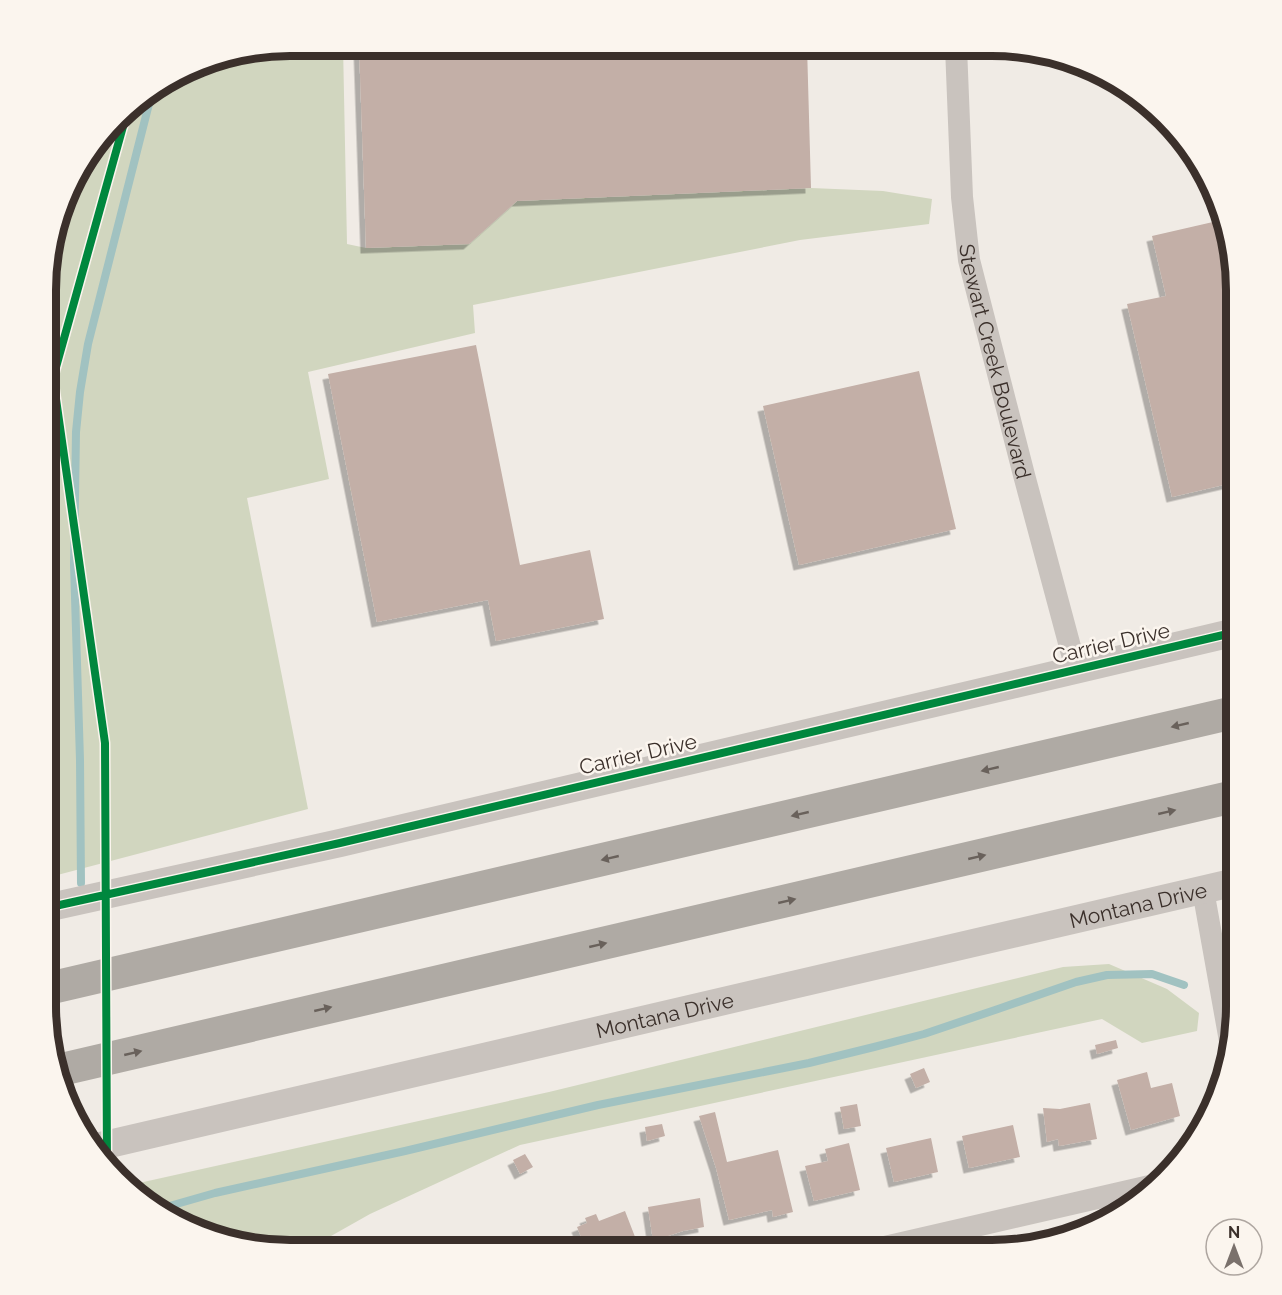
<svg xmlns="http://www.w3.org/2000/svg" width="1282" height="1295" viewBox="0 0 1282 1295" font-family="Raleway,sans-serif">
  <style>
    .green { fill: #d1d6bf }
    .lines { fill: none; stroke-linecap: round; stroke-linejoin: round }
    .stream { stroke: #a1c2c1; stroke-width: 8 }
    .building { fill: #c3afa7; filter: url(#shadow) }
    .minor { stroke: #c9c3be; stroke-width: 22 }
    .tertiary { stroke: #c9c3be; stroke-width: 28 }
    .motorway { stroke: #afaaa4; stroke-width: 33 }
    .cycleway-casing { stroke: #fbf5ee; stroke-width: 11 }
    .cycleway { stroke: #00873e; stroke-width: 8 }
    .oneway { fill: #69615b }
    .labels { text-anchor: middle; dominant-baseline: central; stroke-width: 5; stroke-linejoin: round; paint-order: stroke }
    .street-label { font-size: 21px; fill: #3b302b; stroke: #fbf5ee }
    .rim { fill: none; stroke: #3b302b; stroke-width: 8 }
  </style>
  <defs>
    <filter id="shadow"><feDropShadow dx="-5.5" dy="5.5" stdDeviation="0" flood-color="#0004"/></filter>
  </defs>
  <rect width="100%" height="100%" fill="#f0ebe5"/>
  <path class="green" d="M 290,45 L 343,45 L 347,244 L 366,248 L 469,244 L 517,201 L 811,188 L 883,191 L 932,199 L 929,224 L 800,240 L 473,305 L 475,333 L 308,372 L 329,479 L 247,498 L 308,809 L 46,878 L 50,242 L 78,168 L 129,106 L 211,58 Z
    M 1109,964 L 1167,989 L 1199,1013 L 1197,1031 L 1142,1043 L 1102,1019 L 520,1145 L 370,1214 L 308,1249 L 274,1249 L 168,1217 L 130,1185 L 549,1092 L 1063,967 Z"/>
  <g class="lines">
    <path class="stream" d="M 81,883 L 80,760 L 74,565 L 76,432 L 80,392 L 88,344 L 152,92
      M 159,1209 L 215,1193 L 405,1151 L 598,1105 L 809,1063 L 874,1047 L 924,1034 L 998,1009 L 1076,982 L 1107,975 L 1152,974 L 1184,985"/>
  </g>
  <path class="building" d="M 359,45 L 807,46 L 811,188 L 517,201 L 469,244 L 366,248 Z
    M 1226,219 L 1236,274 L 1236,482 L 1172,497 L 1127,304 L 1166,296 L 1152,236 Z
    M 476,345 L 520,565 L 590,550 L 604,619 L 496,641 L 488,600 L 377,622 L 328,374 Z
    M 919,371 L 956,529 L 799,565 L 763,406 Z
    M 1116,1040 L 1118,1048 L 1097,1054 L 1095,1045 Z
    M 924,1068 L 930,1082 L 916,1088 L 910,1074 Z
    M 1147,1072 L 1151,1088 L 1172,1083 L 1180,1116 L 1131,1130 L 1117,1080 Z
    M 1090,1103 L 1097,1139 L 1059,1146 L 1058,1139 L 1047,1142 L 1043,1108 L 1060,1109 Z
    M 857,1104 L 861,1126 L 844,1129 L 840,1107 Z
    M 715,1112 L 727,1162 L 778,1150 L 793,1212 L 773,1217 L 772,1210 L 729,1220 L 716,1168 L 699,1116 Z
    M 662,1124 L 665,1136 L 647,1141 L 645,1127 Z
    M 1013,1125 L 1020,1157 L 969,1168 L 962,1136 Z
    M 931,1138 L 938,1172 L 894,1182 L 886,1148 Z
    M 849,1143 L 860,1190 L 814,1201 L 805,1166 L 828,1161 L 825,1149 Z
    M 525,1154 L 533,1167 L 520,1174 L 513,1160 Z
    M 700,1198 L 704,1227 L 683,1231 L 653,1241 L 648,1207 Z
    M 625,1211 L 637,1242 L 620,1249 L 586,1249 L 577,1227 L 587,1223 L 585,1218 L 596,1214 L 599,1221 Z
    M 549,1237 L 556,1249 L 525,1249 Z
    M 447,1243 L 451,1249 L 438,1249 Z"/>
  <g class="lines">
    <g class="minor">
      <path id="s1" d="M 956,47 L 962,197 L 969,260 L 1024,475 L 1076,669"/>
      <path d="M 1203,890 L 1230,1041"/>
      <path d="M 876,1249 L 1154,1185"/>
    </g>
    <g class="tertiary">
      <path d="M 46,908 L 340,843 L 1236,632"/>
      <path id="s2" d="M 92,1148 L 1236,882"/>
    </g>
    <path class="motorway" d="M 46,989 L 1236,712
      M 55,1071 L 1236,796"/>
    <g class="cycleway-casing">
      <path id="cycleway" d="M 46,908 L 340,843 L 1236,632
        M 107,1164 L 105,743 L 53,378 L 129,105"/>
    </g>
    <use href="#cycleway" class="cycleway"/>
  </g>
  <defs><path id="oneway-solid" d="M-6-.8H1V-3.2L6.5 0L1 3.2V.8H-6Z" transform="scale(1.5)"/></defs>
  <g class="oneway">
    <use href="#oneway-solid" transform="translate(1180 725) rotate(167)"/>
    <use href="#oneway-solid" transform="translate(990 769) rotate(167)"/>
    <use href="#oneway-solid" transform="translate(1167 812) rotate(-13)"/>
    <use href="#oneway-solid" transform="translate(800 814) rotate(167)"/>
    <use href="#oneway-solid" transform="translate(977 857) rotate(-13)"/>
    <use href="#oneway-solid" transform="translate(610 858) rotate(167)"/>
    <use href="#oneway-solid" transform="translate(787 901) rotate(-13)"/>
    <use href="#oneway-solid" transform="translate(598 945) rotate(-13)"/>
    <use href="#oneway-solid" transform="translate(323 1009) rotate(-13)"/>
    <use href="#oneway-solid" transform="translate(133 1053) rotate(-13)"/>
  </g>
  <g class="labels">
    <g class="street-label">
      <text stroke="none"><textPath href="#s1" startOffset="318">Stewart Creek Boulevard</textPath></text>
      <text transform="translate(1111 643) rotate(-13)">Carrier Drive</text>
      <text transform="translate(638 754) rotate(-13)">Carrier Drive</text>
      <text stroke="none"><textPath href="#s2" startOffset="1074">Montana Drive</textPath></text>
      <text stroke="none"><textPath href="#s2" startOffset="588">Montana Drive</textPath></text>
    </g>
  </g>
  <path d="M0 0H1282V1295H0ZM290 56H992A234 234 0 0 1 1226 290V1006A234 234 0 0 1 992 1240H290A234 234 0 0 1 56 1006V290A234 234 0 0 1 290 56Z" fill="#fbf5ee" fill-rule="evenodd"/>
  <path class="rim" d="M290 56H992A234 234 0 0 1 1226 290V1006A234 234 0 0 1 992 1240H290A234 234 0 0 1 56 1006V290A234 234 0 0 1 290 56Z"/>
  <g transform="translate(1234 1247)"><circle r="28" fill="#fbf5ee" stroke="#aea6a0" stroke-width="1.5"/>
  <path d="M0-4.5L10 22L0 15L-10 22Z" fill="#7a716c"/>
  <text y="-9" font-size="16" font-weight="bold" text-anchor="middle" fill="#3b302b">N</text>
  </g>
</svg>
